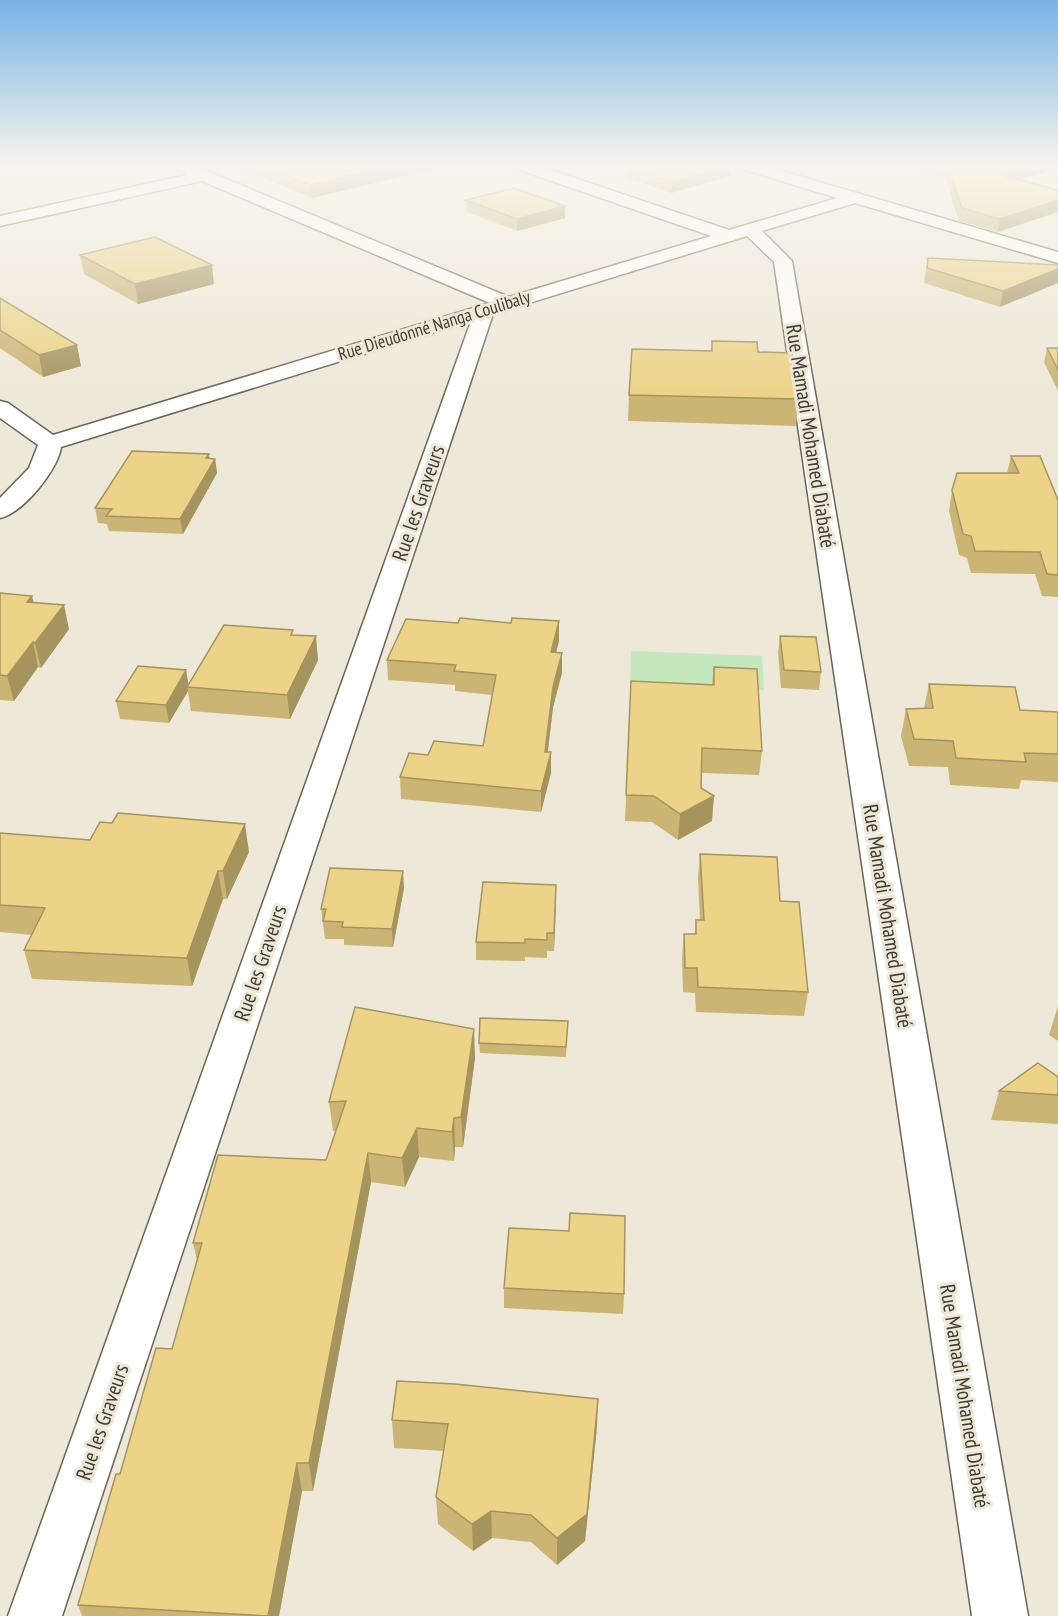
<svg xmlns="http://www.w3.org/2000/svg" width="1058" height="1616" viewBox="0 0 1058 1616" font-family="'PT Sans Narrow',sans-serif">
  <style>
    .green { fill: #c4e7be }
    .lines { fill: none; stroke-linecap: round; stroke-linejoin: round }
    .street-casing { stroke: #6a6556; stroke-width: 3 }
    .street { fill: #fff; fill-rule: evenodd }
    .wall { fill: #cbb574 }
    .shaded-wall { fill: #a5945e }
    .building { fill: #ecd387; stroke: #a5945e; stroke-width: 1.5 }
    .labels { text-anchor: middle; dominant-baseline: central; stroke-width: 6; stroke-linejoin: round; paint-order: stroke }
    .far-street-label { font-size: 18px; fill: #3f3d36; stroke: #eee8d8 }
    .street-label { font-size: 21px; fill: #3f3d36; stroke: #eee8d8 }
  </style>
  <rect width="100%" height="100%" fill="#eee8d8"/>
  <path class="green" d="M 631,651 L 762,656 L 764,690 L 630,685 Z"/>
  <g class="lines">
    <g class="street-casing">
      <path id="street" d="M 173,166 L 195,166 L 509,297 L 711,236 L 517,169 L 515,166 L 539,166 L 729,230 L 837,198 L 742,169 L 740,166 L 765,166 L 1058,252 L 1058,263 L 855,203 L 762,231 L 792,261 L 1028,1616 L 972,1616 L 774,262 L 747,236 L 493,314 L 62,1616 L 8,1616 L 471,321 L 61,447 C 58,470 23,513 0,518 L 0,498 L 29,468 L 38,445 L 0,418 L 0,401 L 8,403 L 53,435 L 490,303 L 202,181 L 0,226 L 0,216 L 187,175 Z"/>
    </g>
    <use href="#street" class="street"/>
  </g>
  <path class="wall" d="M 234,166 L 445,166 L 312,198 Z
    M 732,166 L 731,176 L 671,193 L 625,177 L 625,167 Z
    M 906,166 L 1058,166 L 1058,168 L 1019,180 L 998,232 L 959,221 L 945,177 Z
    M 466,200 L 565,206 L 565,218 L 517,231 L 467,212 Z
    M 80,255 L 214,284 L 138,304 L 84,274 Z
    M 928,258 L 1058,265 L 1000,307 L 924,283 Z
    M 0,298 L 81,366 L 43,377 L 0,348 Z
    M 712,341 L 758,352 L 799,399 L 796,426 L 628,421 L 629,395 L 711,351 Z
    M 1047,348 L 1058,348 L 1058,391 L 1044,362 Z
    M 209,454 L 209,458 L 215,459 L 217,473 L 183,534 L 109,531 L 107,524 L 98,523 L 95,508 Z
    M 1011,456 L 1058,500 L 1058,597 L 1042,596 L 1035,574 L 971,573 L 967,558 L 959,555 L 949,511 L 952,490 L 1007,473 Z
    M 0,593 L 34,603 L 69,629 L 41,668 L 38,667 L 14,701 L 0,700 Z
    M 458,623 L 559,641 L 556,653 L 562,673 L 553,707 L 548,752 L 551,773 L 541,812 L 401,799 L 400,777 L 428,755 L 483,746 L 492,695 L 455,691 L 455,685 L 388,680 L 387,660 Z
    M 294,635 L 318,660 L 290,719 L 191,711 L 188,691 L 169,723 L 120,719 L 116,701 L 189,685 Z
    M 780,636 L 821,672 L 819,690 L 781,688 L 778,653 Z
    M 714,667 L 762,751 L 759,775 L 702,773 L 701,788 L 712,821 L 678,840 L 652,822 L 625,821 L 631,681 L 712,684 Z
    M 929,684 L 1020,710 L 1058,712 L 1058,782 L 1021,780 L 1019,789 L 950,785 L 948,767 L 909,766 L 901,736 L 906,709 L 924,708 Z
    M 0,833 L 249,852 L 227,899 L 223,899 L 192,986 L 32,979 L 24,950 L 32,935 L 0,932 Z
    M 700,854 L 780,901 L 808,992 L 804,1016 L 696,1012 L 695,993 L 683,992 L 682,958 L 684,934 L 695,934 L 696,920 L 700,920 L 698,878 Z
    M 556,885 L 554,951 L 547,951 L 547,958 L 525,957 L 525,961 L 476,960 L 476,942 Z
    M 404,888 L 393,947 L 344,945 L 344,939 L 325,939 L 321,909 Z
    M 1058,1006 L 1058,1041 L 1049,1035 Z
    M 568,1021 L 566,1057 L 480,1053 L 479,1043 Z
    M 475,1058 L 463,1147 L 455,1147 L 454,1161 L 419,1157 L 405,1187 L 371,1182 L 313,1491 L 302,1491 L 279,1616 L 82,1616 L 78,1605 L 120,1474 L 172,1349 L 197,1260 L 193,1243 L 326,1160 L 336,1131 L 333,1131 L 329,1102 Z
    M 1058,1077 L 1058,1124 L 991,1120 L 999,1091 Z
    M 504,1288 L 624,1294 L 623,1314 L 504,1308 Z
    M 392,1420 L 597,1427 L 585,1541 L 557,1565 L 531,1542 L 492,1538 L 473,1551 L 438,1524 L 436,1497 L 444,1451 L 394,1448 Z"/>
  <path class="shaded-wall" d="M 390,166 L 445,166 L 312,198 L 310,185 Z
    M 732,166 L 731,176 L 671,193 L 672,182 Z
    M 1027,166 L 1058,166 L 1058,168 L 998,187 L 1000,175 Z
    M 1058,200 L 1058,212 L 998,232 L 1000,219 Z
    M 565,206 L 565,218 L 517,231 L 517,219 Z
    M 212,265 L 214,284 L 138,304 L 135,284 Z
    M 1058,269 L 1058,283 L 1000,307 L 1003,291 Z
    M 77,345 L 81,366 L 43,377 L 39,355 Z
    M 209,454 L 210,466 L 215,459 L 217,473 L 183,534 L 180,519 Z
    M 32,596 L 38,620 L 27,602 Z
    M 64,605 L 69,629 L 41,668 L 35,643 Z
    M 559,621 L 559,641 L 551,672 L 551,652 Z
    M 316,636 L 318,660 L 290,719 L 287,695 Z
    M 33,642 L 38,667 L 14,701 L 7,676 Z
    M 562,653 L 562,673 L 553,707 L 545,773 L 545,752 L 553,687 Z
    M 186,670 L 189,687 L 187,687 L 188,691 L 169,723 L 166,705 Z
    M 551,752 L 551,773 L 541,812 L 541,791 Z
    M 714,796 L 712,821 L 678,840 L 680,814 Z
    M 245,824 L 249,852 L 227,899 L 223,871 Z
    M 218,871 L 223,899 L 192,986 L 187,958 Z
    M 403,871 L 404,888 L 393,947 L 392,929 Z
    M 556,885 L 556,903 L 554,951 L 554,933 Z
    M 474,1029 L 475,1058 L 463,1147 L 461,1117 Z
    M 454,1118 L 455,1147 L 454,1161 L 452,1132 Z
    M 417,1128 L 419,1157 L 405,1187 L 402,1158 Z
    M 368,1153 L 371,1182 L 313,1491 L 309,1463 Z
    M 598,1399 L 597,1427 L 585,1541 L 557,1565 L 557,1538 Z
    M 297,1463 L 302,1491 L 279,1616 L 268,1616 Z
    M 491,1511 L 492,1538 L 473,1551 L 472,1524 Z"/>
  <path class="building" d="M 264,166 L 390,166 L 310,185 Z
    M 628,166 L 731,166 L 672,182 L 625,167 Z
    M 947,166 L 1027,166 L 1000,175 L 1058,190 L 1058,200 L 1000,219 L 962,208 Z
    M 514,188 L 565,206 L 517,219 L 466,200 Z
    M 155,237 L 212,265 L 135,284 L 80,255 Z
    M 928,258 L 1058,265 L 1058,269 L 1003,291 L 927,268 Z
    M 0,298 L 77,345 L 39,355 L 0,330 Z
    M 712,341 L 757,342 L 758,352 L 792,353 L 799,399 L 629,395 L 632,349 L 712,351 Z
    M 1047,348 L 1058,348 L 1058,370 Z
    M 132,451 L 209,454 L 206,458 L 215,459 L 180,519 L 106,516 L 112,509 L 95,508 Z
    M 1011,456 L 1040,456 L 1058,500 L 1058,575 L 1047,574 L 1040,552 L 975,551 L 971,536 L 963,534 L 952,490 L 957,473 L 1019,473 Z
    M 0,593 L 32,596 L 27,602 L 64,605 L 35,643 L 33,642 L 7,676 L 0,675 Z
    M 460,618 L 511,623 L 512,618 L 559,621 L 551,652 L 562,653 L 553,687 L 545,752 L 551,752 L 541,791 L 400,777 L 409,753 L 428,755 L 434,741 L 483,746 L 496,675 L 454,671 L 456,665 L 387,660 L 406,619 L 458,623 Z
    M 224,625 L 293,630 L 291,635 L 316,636 L 287,695 L 187,687 Z
    M 780,636 L 816,637 L 821,672 L 784,670 Z
    M 138,666 L 186,670 L 166,705 L 116,701 Z
    M 714,667 L 757,669 L 762,751 L 702,748 L 701,788 L 714,796 L 680,814 L 654,796 L 626,795 L 631,681 L 714,685 Z
    M 929,684 L 1015,687 L 1020,710 L 1058,712 L 1058,754 L 1024,753 L 1026,762 L 956,758 L 953,741 L 914,739 L 906,709 L 933,708 Z
    M 118,813 L 245,824 L 223,871 L 218,871 L 187,958 L 24,950 L 45,908 L 0,905 L 0,833 L 90,840 L 100,822 L 112,823 Z
    M 700,854 L 777,857 L 780,901 L 799,902 L 808,992 L 698,987 L 697,968 L 685,968 L 684,934 L 696,934 L 696,920 L 704,920 Z
    M 330,868 L 403,871 L 392,929 L 342,927 L 343,922 L 323,921 L 326,909 L 321,909 Z
    M 483,882 L 556,885 L 554,933 L 547,933 L 547,940 L 525,939 L 525,943 L 476,942 Z
    M 355,1007 L 474,1029 L 461,1117 L 454,1118 L 452,1132 L 417,1128 L 402,1158 L 368,1153 L 309,1463 L 297,1463 L 268,1616 L 78,1605 L 116,1474 L 120,1474 L 156,1348 L 172,1349 L 202,1243 L 193,1243 L 218,1155 L 326,1160 L 346,1101 L 329,1102 Z
    M 480,1018 L 568,1021 L 566,1047 L 479,1043 Z
    M 1038,1063 L 1058,1077 L 1058,1095 L 999,1091 Z
    M 570,1213 L 625,1216 L 624,1294 L 504,1288 L 509,1228 L 569,1231 Z
    M 397,1381 L 455,1384 L 598,1399 L 587,1514 L 557,1538 L 531,1515 L 491,1511 L 472,1524 L 436,1497 L 448,1424 L 392,1420 Z"/>
  <linearGradient id="sky" x2="0" y2="1"><stop stop-color="#78b3e6"/><stop offset="0.42" stop-color="#f7f5ed"/><stop offset="1" stop-color="#f7f5ed" stop-opacity="0"/></linearGradient>
  <rect width="1058" height="393" fill="url(#sky)"/>
  <g class="labels">
    <g class="far-street-label">
      <text transform="translate(434 325) rotate(-17)">Rue Dieudonné Nanga Coulibaly</text>
    </g>
    <g class="street-label">
      <text transform="translate(811 436) rotate(81)">Rue Mamadi Mohamed Diabaté</text>
      <text transform="translate(418 503) rotate(-71)">Rue les Graveurs</text>
      <text transform="translate(888 916) rotate(81)">Rue Mamadi Mohamed Diabaté</text>
      <text transform="translate(260 963) rotate(-71)">Rue les Graveurs</text>
      <text transform="translate(965 1396) rotate(81)">Rue Mamadi Mohamed Diabaté</text>
      <text transform="translate(102 1422) rotate(-71)">Rue les Graveurs</text>
    </g>
  </g>
</svg>
